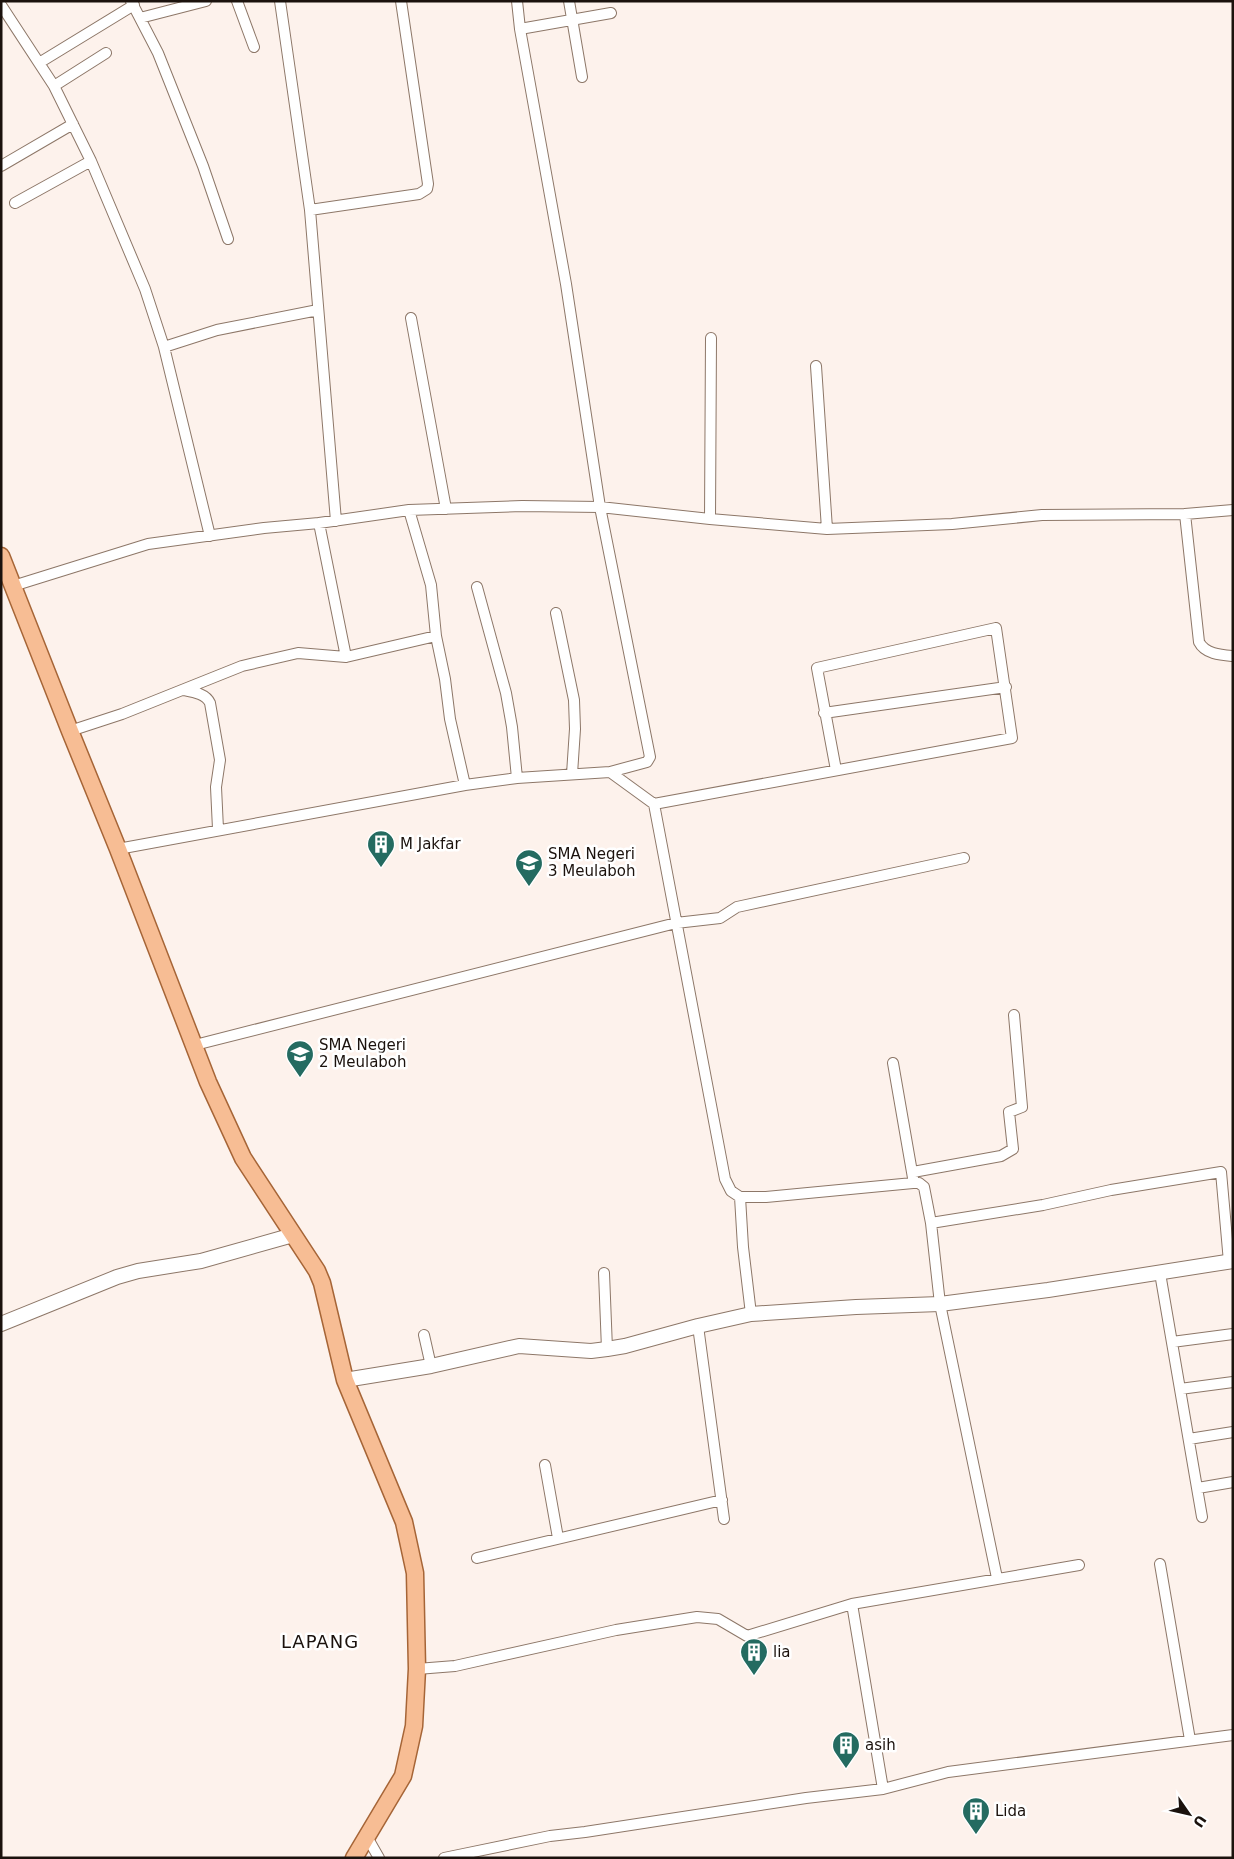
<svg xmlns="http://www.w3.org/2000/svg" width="1234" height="1859" viewBox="0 0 1234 1859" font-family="'DejaVu Sans',sans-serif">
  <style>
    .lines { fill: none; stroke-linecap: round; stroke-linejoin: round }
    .street-casing { stroke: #8d7768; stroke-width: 12 }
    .secondary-casing { stroke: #8d7768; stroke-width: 16 }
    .primary-casing { stroke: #a66537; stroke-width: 19 }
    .street { stroke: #fff; stroke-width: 10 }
    .secondary { stroke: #fff; stroke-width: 14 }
    .primary { stroke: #f7bd94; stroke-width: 16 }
    .labels { text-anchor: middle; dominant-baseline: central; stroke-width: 5; stroke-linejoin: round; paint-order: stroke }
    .poi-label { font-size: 15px; fill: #1b120d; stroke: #fff; text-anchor: start }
    .quarter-label { font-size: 18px; letter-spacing: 1px; fill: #1b120d; stroke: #fff }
  </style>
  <rect width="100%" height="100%" fill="#fdf2ec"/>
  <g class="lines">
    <g class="street-casing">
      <path id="street" d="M 131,1 L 158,53 L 203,166 L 228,239
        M 237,1 L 254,47
        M 280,1 L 310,210 L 336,521
        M 517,1 L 520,29 L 566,284 L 600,507 L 650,757 L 647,762 L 610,772
        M 569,1 L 582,77
        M 1,5 L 54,86 L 91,161 L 145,289 L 164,347 L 210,536
        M 140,18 L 206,1
        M 520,29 L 611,13
        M 39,63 L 134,5
        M 54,86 L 106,53
        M 1,166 L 73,124
        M 15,203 L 91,161
        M 310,210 L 419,194 L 427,189 L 428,184 L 401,1
        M 411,318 L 446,509
        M 164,347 L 217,330 L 318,310
        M 816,366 L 827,529
        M 409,510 L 431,585 L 436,636 L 445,679 L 450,719 L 465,785
        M 1185,514 L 1199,642 C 1205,654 1221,655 1233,656
        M 710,519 L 711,338
        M 319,523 L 346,657
        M 13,586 L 148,544 L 264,528 L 319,523 L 409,510 L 522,506 L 600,507 L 710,519 L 827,529 L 952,524 L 1042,515 L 1185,514 L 1233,510
        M 477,587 L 506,693 L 512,727 L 517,778
        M 556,613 L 574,700 L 575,729 L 572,774
        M 184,690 C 194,692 206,694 210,703 L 220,760 L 216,787 L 218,829
        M 824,713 L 1006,687
        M 70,731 L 122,714 L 242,666 L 298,653 L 346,657 L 436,636
        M 654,804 L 725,1179 L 731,1191 L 740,1197 L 743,1247 L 751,1314
        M 118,849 L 465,785 L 517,778 L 610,772 L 654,804 L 1012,738 L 996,628 L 817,668 L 836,770
        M 195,1045 L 676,923 L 720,918 L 737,907 L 964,858
        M 893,1063 L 913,1178
        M 913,1172 L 1001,1156 L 1013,1149 L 1009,1112 L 1022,1107 L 1014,1015
        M 740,1197 L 766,1197 L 913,1183 L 919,1183 L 924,1187 L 931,1223 L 940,1304 L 997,1578
        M 931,1223 L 1043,1205 L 1111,1190 L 1221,1172 L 1229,1262
        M 604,1273 L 607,1349
        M 1160,1273 L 1202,1517
        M 698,1326 L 724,1519
        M 424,1335 L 431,1366
        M 1172,1342 L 1233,1334
        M 1180,1389 L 1233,1382
        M 1189,1439 L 1233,1432
        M 545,1465 L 558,1538
        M 1198,1488 L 1233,1482
        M 477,1558 L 722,1500
        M 1160,1564 L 1190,1740
        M 852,1604 L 883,1789
        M 417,1669 L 455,1666 L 616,1630 L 697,1617 L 718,1619 L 747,1636 L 852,1604 L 1079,1565
        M 367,1837 L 379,1858
        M 444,1858 L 550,1836 L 585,1832 L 806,1798 L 883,1789 L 948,1772 L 1233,1735"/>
    </g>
    <g class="secondary-casing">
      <path id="secondary" d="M 1,1324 L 117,1277 L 138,1271 L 201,1261 L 293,1235
        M 345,1380 L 431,1366 L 519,1346 L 591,1351 L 607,1349 L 625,1346 L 698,1326 L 751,1314 L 856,1307 L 940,1304 L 1048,1290 L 1233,1261"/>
    </g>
    <g class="primary-casing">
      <path id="primary" d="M 1,556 L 70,731 L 118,849 L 208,1082 L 243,1158 L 317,1271 L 322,1283 L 345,1380 L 404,1522 L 415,1573 L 417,1669 L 414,1726 L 403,1776 L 354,1858"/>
    </g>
    <use href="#street" class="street"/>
    <use href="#secondary" class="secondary"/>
    <use href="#primary" class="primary"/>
  </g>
  <defs>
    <g id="building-pin" transform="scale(1.4375)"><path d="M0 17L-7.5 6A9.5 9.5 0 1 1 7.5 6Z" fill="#246b61" stroke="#fff"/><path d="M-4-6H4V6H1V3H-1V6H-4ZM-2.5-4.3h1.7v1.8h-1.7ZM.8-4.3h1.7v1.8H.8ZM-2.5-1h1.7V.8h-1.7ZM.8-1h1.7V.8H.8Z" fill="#fff"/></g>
    <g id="school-pin" transform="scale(1.4375)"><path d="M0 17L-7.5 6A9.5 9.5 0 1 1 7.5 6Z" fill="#246b61" stroke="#fff"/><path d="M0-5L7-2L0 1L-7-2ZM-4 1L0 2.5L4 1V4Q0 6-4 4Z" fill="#fff"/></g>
  </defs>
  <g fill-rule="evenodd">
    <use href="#building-pin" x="381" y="844"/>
    <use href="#school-pin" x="529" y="863"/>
    <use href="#school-pin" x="300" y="1054"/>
    <use href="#building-pin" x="754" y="1652"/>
    <use href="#building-pin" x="846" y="1745"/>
    <use href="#building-pin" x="976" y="1811"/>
  </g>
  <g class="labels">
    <g class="poi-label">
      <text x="400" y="844">M Jakfar</text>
      <text x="548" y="854">SMA Negeri<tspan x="548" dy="17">3 Meulaboh</tspan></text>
      <text x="319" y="1045">SMA Negeri<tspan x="319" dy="17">2 Meulaboh</tspan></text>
      <text x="773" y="1652">lia</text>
      <text x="865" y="1745">asih</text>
      <text x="995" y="1811">Lida</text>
    </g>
    <g class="quarter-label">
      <text x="320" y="1641">LAPANG</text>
    </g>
  </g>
  <rect width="1234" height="1859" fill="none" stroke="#1b120d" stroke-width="5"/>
  <g transform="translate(1189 1814) rotate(124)" stroke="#ffffff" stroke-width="4" paint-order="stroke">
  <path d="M0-4L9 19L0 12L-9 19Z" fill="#1b120d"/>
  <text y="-8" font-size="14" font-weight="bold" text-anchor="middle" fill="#1b120d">U</text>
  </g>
</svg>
